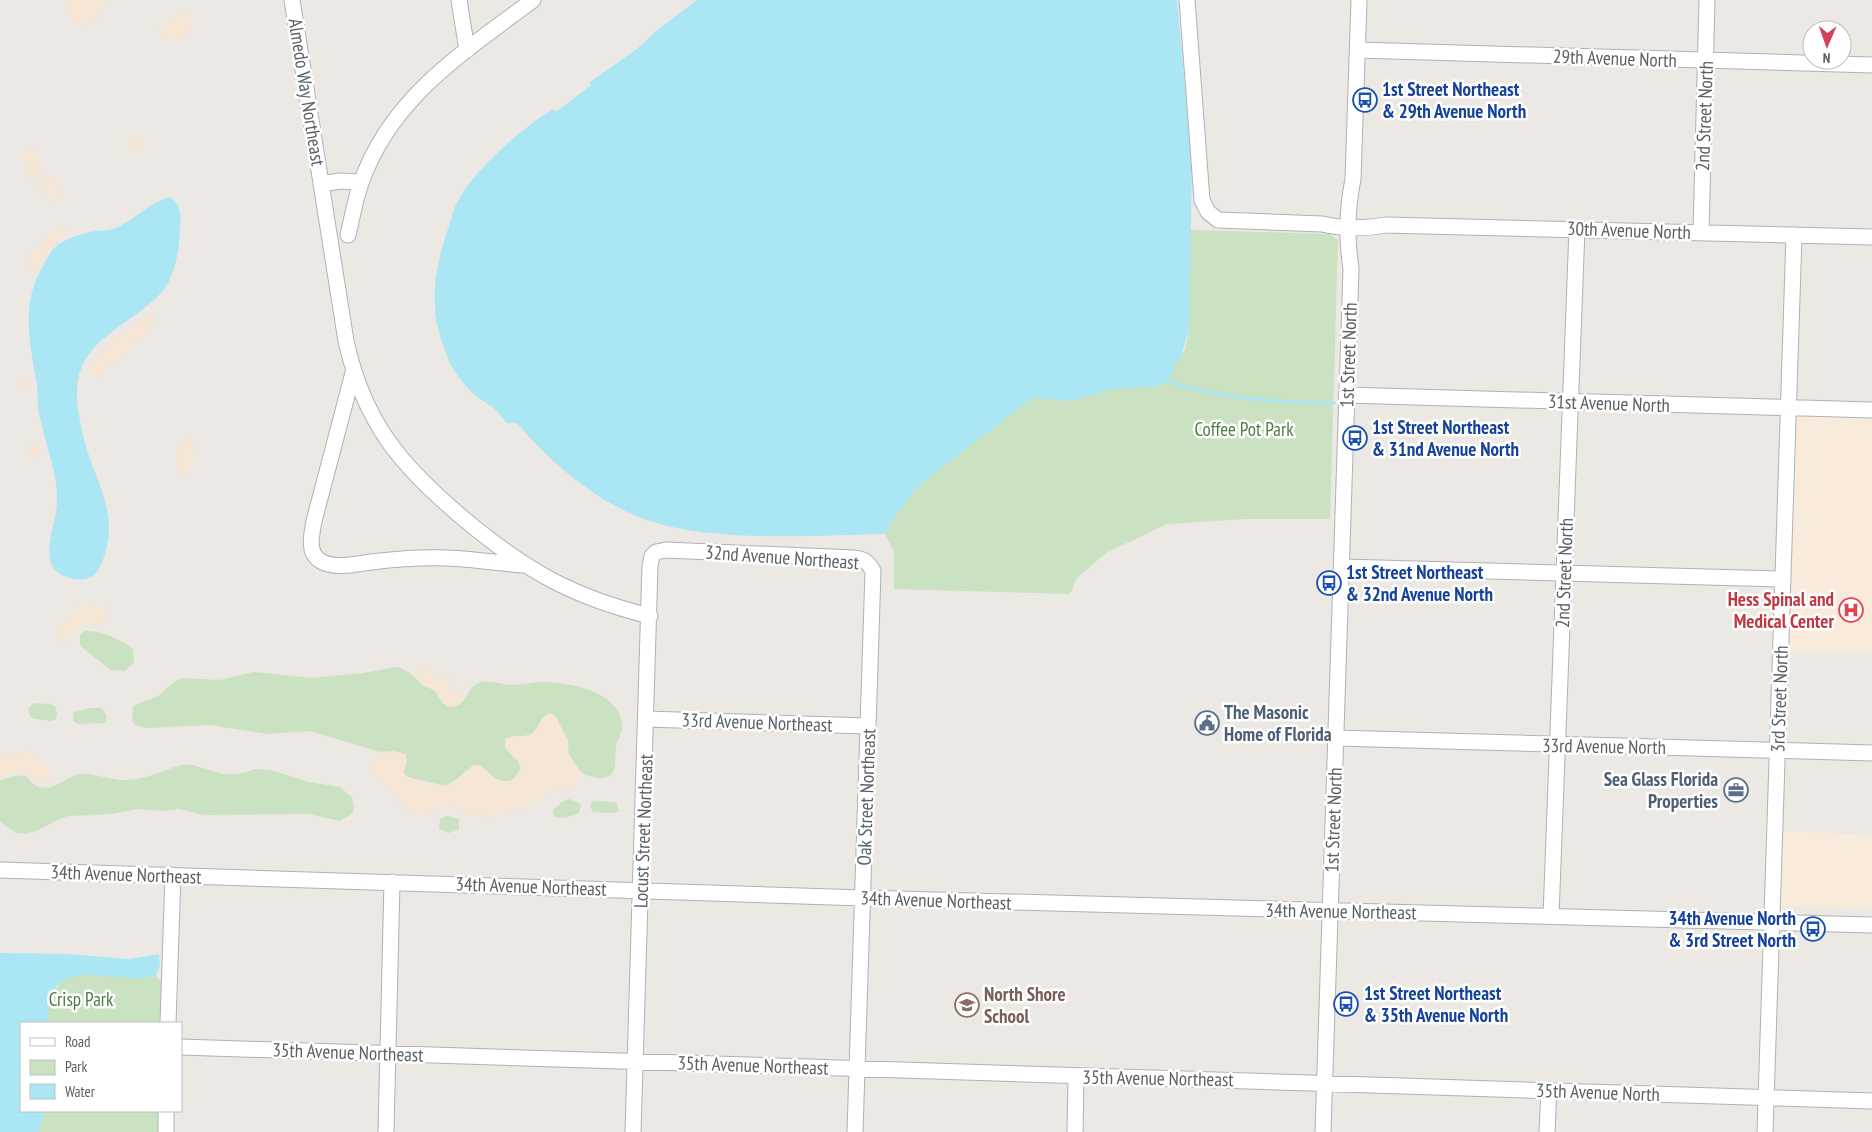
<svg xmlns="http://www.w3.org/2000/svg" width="1872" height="1132" viewBox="0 0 1872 1132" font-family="'PT Sans Narrow',sans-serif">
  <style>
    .commercial { fill: #f9ebdb }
    .green { fill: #cae1c2 }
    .sand { fill: #f6e6d5 }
    .water { fill: #abe6f5 }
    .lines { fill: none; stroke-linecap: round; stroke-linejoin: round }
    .stream { stroke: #abe6f5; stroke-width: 3 }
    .minor-casing { stroke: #afb2b4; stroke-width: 17 }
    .minor { stroke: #fff; stroke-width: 15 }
    .labels { text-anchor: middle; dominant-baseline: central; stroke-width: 5; stroke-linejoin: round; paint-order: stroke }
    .street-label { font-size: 19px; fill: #5b6062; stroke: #fff }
    .transit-label { font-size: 19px; font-weight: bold; fill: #164399; stroke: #fff; text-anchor: start }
    .park-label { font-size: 19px; fill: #4b7e3e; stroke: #fff }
    .health-label { font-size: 19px; font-weight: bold; fill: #be3a42; stroke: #fff; text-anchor: end }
    .service-label { font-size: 19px; font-weight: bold; fill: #4e5e75; stroke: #fff; text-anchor: start }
    .education-label { font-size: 19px; font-weight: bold; fill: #785e54; stroke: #fff; text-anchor: start }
  </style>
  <rect width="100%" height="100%" fill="#ece8e3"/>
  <path class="commercial" d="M 1794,415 L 1872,416 L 1872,653 L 1786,653 Z
    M 1780,831 L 1872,835 L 1872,909 L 1778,906 Z"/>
  <path class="green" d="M 1190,230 L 1329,234 L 1338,240 L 1330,519 L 1245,519 L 1167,524 L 1106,553 L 1077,578 L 1070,594 L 894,589 L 894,552 L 885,534 L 894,518 L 917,487 L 1032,398 L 1071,401 L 1113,389 L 1160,386 L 1172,375 L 1174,365 L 1185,350 L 1189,329 Z
    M 85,631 C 100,630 121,639 133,649 L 134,663 L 125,671 L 111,670 L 80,646 L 80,634 Z
    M 396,667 C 415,671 417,686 434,689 L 443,704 C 472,711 461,687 482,682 C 492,680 504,686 515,685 C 524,684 533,682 542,682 C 569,682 624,692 622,728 C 622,735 617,740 616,746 C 614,759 620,778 600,778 C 586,778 573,768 569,755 C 568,750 569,744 567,740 C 563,732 559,724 555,716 L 543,717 C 532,737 532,737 509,737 L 505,748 L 518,761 L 521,768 L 513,780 C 497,785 490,773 479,765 L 446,786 L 407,777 L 403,771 L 407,761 L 393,751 L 380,752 L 310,731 L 267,734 L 210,725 L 147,728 L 137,726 L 132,721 L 133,706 L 158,696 L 174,682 L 183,678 L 220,680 L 253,672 L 312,678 L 363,673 Z
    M 35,703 L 51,704 L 56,707 L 57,716 L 55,720 L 50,721 L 31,718 L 28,710 L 30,706 Z
    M 90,708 L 102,708 L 107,717 L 105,723 L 78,724 L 73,721 L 74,712 Z
    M 181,765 L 193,765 L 222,774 L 239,774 L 256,769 L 271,770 L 308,782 L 340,787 L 352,797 L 354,809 L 352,814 L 340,821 L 309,814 L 203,815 L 179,809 L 162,811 L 139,809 L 111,814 L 68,816 L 57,820 L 37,831 L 25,834 L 16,833 L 0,822 L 0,781 C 37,766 23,787 45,788 C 58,788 67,776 80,774 C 94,773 108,779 122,780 C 143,781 161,771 181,765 Z
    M 569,799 L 581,804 L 579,813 L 565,818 L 554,817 L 553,810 L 562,802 Z
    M 592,801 L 616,802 L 619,811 L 612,813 L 593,812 L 590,807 Z
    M 447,816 L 459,819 L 459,830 L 448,833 L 439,829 L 440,819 Z
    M 79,974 L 145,978 L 156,976 L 162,983 L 162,1023 L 48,1023 C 47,999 55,980 79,974 Z
    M 44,1111 L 159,1111 L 159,1132 L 39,1132 Z"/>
  <path class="sand" d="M 64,0 L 107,0 C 102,14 88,35 71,20 Z
    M 178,12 L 188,14 L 192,22 L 191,27 L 186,30 L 187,34 C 180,41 168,42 160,37 L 156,28 L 170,22 Z
    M126 144a9 9 0 1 1 18 0a9 9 0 1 1-18 0Z
    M 27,147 L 35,150 L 42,167 L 34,179 L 27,176 L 23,154 Z
    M 54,176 L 56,187 L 59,188 C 64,194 61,201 54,203 L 43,195 L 39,186 L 45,177 Z
    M 58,226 L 63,226 L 65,229 L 63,236 L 45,254 L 37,269 L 28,271 C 22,258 36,248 44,241 C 50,235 51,230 58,226 Z
    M 150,313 L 153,318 L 151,330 L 131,344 L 125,355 L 118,357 L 114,364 L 107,366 L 101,376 L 92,377 L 89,371 C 98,350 132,326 150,313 Z
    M19 384a6 6 0 1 1 12 0a6 6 0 1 1-12 0Z
    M 188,439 L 192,442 L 195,452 L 190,472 L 183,477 L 177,470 L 178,448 L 183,440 Z
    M27 450a7 7 0 1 1 14 0a7 7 0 1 1-14 0Z
    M 97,604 L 101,604 C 107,609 109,619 102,624 L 82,625 L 66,641 L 63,642 L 57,638 L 57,626 L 71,616 L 71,607 C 81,604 88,609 97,604 Z
    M 426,666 L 433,668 L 437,677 L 449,678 L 450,683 L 448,689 C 454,693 461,688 464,698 C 461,706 454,708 446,706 L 438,692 L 420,684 L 417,673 Z
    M 550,713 L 555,716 L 568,740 L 568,753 L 579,770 L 580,779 L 573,786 L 542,794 L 528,808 L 513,809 L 494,817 L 471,815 L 449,805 L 428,814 L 417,815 L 404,808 L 388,786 L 368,772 L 368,764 L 375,755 L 393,751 L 406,754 L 407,761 L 403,774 C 410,779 418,780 425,783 C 454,791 453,779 474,765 C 488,765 489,783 510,781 L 518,775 L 521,768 L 518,761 L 505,748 L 505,739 C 514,734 525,738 534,733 L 543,717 Z
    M 24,751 L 34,752 L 40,763 L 49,766 L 51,774 L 46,782 L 37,782 C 16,769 25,766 0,779 L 0,757 L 5,754 L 19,755 Z"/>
  <path class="water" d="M 697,0 L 1177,0 L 1192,166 L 1189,329 L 1181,357 L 1174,365 L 1172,375 L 1160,386 L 1113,389 L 1071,401 L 1032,398 L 917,487 L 894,518 L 885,534 C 816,535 716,543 650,521 C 597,503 553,465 517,423 L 506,423 C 495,405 490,407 475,395 C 467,389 457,375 451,366 C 448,360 446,352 443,345 C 428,304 435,266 449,226 C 452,218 453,209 458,201 C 474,170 523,127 552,110 L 557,111 L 590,86 L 590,82 L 638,48 L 655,32 Z
    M 170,197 C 181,204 181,215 180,226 C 180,247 175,278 161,293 C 135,322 86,337 78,379 C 75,398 79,417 83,435 C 93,480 120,509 104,557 C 98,575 90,583 70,578 C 33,569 57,526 57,501 C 58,471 44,442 39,413 C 37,404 38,395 37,385 C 30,345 20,303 43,266 C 47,259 52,248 59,244 C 69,238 84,233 95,231 C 103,230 110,231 118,227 C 135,219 150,202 170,197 Z
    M 0,953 L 67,954 L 129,959 L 159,954 L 160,966 L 156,976 C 113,987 46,947 48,1023 L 21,1023 L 21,1111 L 44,1111 L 39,1132 L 0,1132 Z"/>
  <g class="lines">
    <path class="stream" d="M 1167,382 C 1224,398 1275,403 1334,403"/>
    <g class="minor-casing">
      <path id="minor" d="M 292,0 L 346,341 C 364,423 401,466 464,519 C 525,570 572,597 650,616
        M 459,0 L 467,50
        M 1187,0 L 1202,200 L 1208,212 L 1218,220 L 1322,224 C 1344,229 1364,229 1386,225 L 1872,237
        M 1358,50 L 1872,65
        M 321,184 L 340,181 L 361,182
        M 1701,232 L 1707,0
        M 348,235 C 352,218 355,200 361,183 C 391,97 464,52 533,0
        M 353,373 L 314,521 C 312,534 307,551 319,560 C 333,570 356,564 371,562 C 396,559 422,557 447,558 C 472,559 498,563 523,565
        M 1346,395 L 1872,410
        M 1342,567 L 1783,579
        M 646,719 L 868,726
        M 1336,738 L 1872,753
        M 0,870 L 863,898 L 1872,925
        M 1551,916 L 1577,229
        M 168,1023 L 173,875
        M 181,1047 L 1872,1101
        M 166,1132 L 166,1111
        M 386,1132 L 392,882
        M 633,1132 L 650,566 L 652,556 L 656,552 L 666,550 L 854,558 C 864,559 868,562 873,571 L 855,1132
        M 1075,1132 L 1076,1077
        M 1323,1132 L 1351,268 C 1346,237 1347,209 1353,179 L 1359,0
        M 1547,1132 L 1549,1090
        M 1765,1132 L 1794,235"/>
    </g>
    <use href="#minor" class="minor"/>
  </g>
  <defs>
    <g id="bus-ring" transform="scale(1.25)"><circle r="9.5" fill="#fff" stroke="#1a4fb4" stroke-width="1.5"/><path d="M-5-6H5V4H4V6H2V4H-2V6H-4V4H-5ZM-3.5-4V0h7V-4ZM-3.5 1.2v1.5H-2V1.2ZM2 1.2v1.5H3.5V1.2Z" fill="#1a4fb4"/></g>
    <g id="hospital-ring" transform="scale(1.25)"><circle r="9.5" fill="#fff" stroke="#e0444e" stroke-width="1.5"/><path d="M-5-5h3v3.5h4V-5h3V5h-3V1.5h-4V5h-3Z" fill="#e0444e"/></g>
    <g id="civic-ring" transform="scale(1.25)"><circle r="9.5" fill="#fff" stroke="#5c6f8a" stroke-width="1.5"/><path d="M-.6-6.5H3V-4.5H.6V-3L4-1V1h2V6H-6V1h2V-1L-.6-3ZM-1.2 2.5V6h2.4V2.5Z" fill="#5c6f8a"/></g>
    <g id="office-ring" transform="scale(1.25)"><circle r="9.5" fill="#fff" stroke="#5c6f8a" stroke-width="1.5"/><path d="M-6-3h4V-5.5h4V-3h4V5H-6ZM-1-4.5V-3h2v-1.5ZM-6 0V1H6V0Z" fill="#5c6f8a"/></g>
    <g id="school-ring" transform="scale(1.25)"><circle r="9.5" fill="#fff" stroke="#8d6e63" stroke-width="1.5"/><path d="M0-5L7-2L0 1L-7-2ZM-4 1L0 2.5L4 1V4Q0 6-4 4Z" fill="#8d6e63"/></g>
  </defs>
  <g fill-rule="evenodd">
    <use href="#bus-ring" x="1365" y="100"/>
    <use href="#bus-ring" x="1355" y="438"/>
    <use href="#bus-ring" x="1329" y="583"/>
    <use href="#hospital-ring" x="1851" y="610"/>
    <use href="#civic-ring" x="1207" y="723"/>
    <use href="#office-ring" x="1736" y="790"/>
    <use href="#bus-ring" x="1813" y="929"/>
    <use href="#bus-ring" x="1346" y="1004"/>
    <use href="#school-ring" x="967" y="1005"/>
  </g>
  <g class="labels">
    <g class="street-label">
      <text transform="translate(1615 58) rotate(2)">29th Avenue North</text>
      <text transform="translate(307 92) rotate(81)">Almedo Way Northeast</text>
      <text transform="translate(1704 116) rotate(-88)">2nd Street North</text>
      <text transform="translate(1629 230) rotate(2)">30th Avenue North</text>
      <text transform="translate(1348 355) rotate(-88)">1st Street North</text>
      <text transform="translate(1609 403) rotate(2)">31st Avenue North</text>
      <text transform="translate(782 557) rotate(4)">32nd Avenue Northeast</text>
      <text transform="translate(1564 573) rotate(-88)">2nd Street North</text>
      <text transform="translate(1779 699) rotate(-88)">3rd Street North</text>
      <text transform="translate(757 722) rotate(2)">33rd Avenue Northeast</text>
      <text transform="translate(1604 746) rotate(1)">33rd Avenue North</text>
      <text transform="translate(866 797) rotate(-88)">Oak Street Northeast</text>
      <text transform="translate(1333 820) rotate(-88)">1st Street North</text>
      <text transform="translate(643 831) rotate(-88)">Locust Street Northeast</text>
      <text transform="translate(126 874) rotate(2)">34th Avenue Northeast</text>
      <text transform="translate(531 886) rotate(2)">34th Avenue Northeast</text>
      <text transform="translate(936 900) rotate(2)">34th Avenue Northeast</text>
      <text transform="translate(1341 911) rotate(1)">34th Avenue Northeast</text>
      <text transform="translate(348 1052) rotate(2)">35th Avenue Northeast</text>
      <text transform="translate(753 1065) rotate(2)">35th Avenue Northeast</text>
      <text transform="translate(1158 1078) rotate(1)">35th Avenue Northeast</text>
      <text transform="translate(1598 1092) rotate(2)">35th Avenue North</text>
    </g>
    <g class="transit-label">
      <text x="1382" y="89">1st Street Northeast<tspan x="1382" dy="22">&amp; 29th Avenue North</tspan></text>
      <text x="1372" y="427">1st Street Northeast<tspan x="1372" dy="22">&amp; 31nd Avenue North</tspan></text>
      <text x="1346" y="572">1st Street Northeast<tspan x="1346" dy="22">&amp; 32nd Avenue North</tspan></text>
      <text x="1796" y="918" text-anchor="end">34th Avenue North<tspan x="1796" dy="22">&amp; 3rd Street North</tspan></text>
      <text x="1364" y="993">1st Street Northeast<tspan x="1364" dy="22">&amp; 35th Avenue North</tspan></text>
    </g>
    <g class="park-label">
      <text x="1244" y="429">Coffee Pot Park</text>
      <text x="81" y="999">Crisp Park</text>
    </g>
    <g class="health-label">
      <text x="1834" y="599">Hess Spinal and<tspan x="1834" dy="22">Medical Center</tspan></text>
    </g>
    <g class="service-label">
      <text x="1224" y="712">The Masonic<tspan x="1224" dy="22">Home of Florida</tspan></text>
      <text x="1718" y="779" text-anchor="end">Sea Glass Florida<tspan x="1718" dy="22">Properties</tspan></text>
    </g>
    <g class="education-label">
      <text x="984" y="994">North Shore<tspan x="984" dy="22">School</tspan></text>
    </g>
  </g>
  <rect x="20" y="1022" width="162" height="90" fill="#ffffff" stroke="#bdbfc0"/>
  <rect x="30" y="1038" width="25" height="8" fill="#ffffff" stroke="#bdbfc0"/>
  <text x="65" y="1047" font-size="15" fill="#5b6062">Road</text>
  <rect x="30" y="1060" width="25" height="15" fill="#cae1c2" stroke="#bdbfc0"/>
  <text x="65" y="1072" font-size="15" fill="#5b6062">Park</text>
  <rect x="30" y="1084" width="25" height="15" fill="#abe6f5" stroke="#bdbfc0"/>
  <text x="65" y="1097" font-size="15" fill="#5b6062">Water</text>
  <g transform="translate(1827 45) rotate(182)"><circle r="24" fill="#ffffff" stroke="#bdbfc0"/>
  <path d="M0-4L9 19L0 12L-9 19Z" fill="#d54159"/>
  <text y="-8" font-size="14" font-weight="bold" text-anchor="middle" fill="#5b6062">N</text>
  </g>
</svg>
